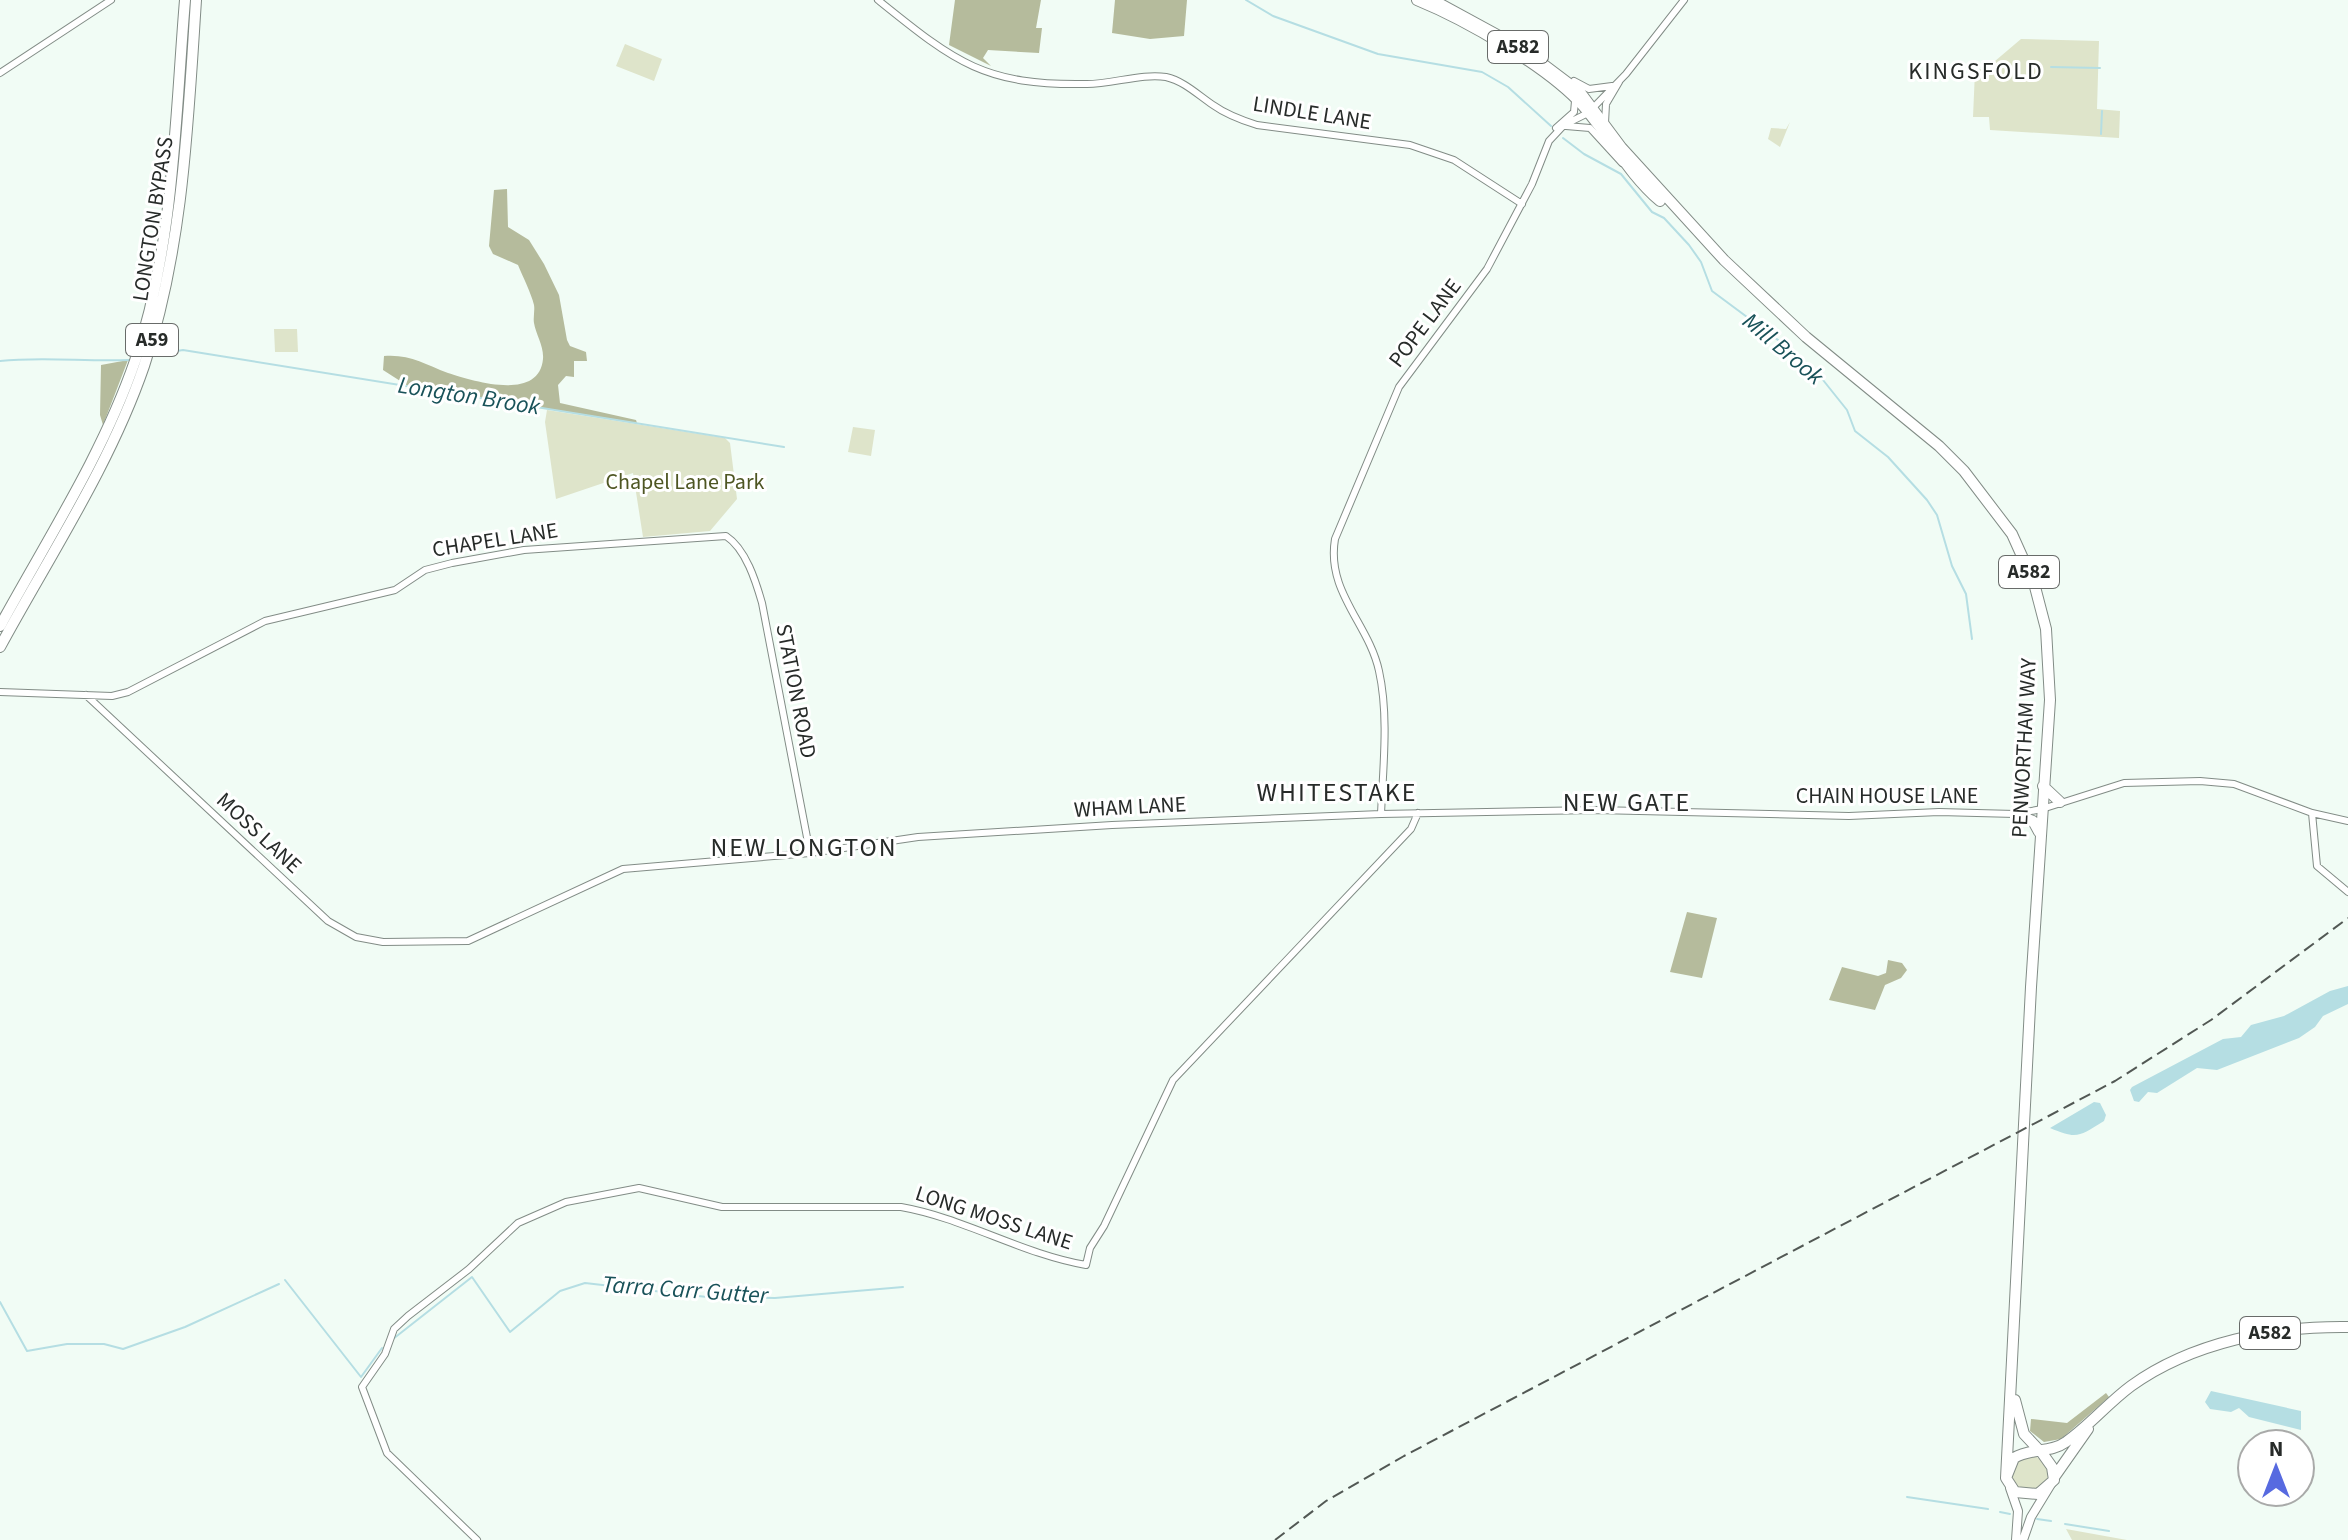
<svg xmlns="http://www.w3.org/2000/svg" width="2348" height="1540" viewBox="0 0 2348 1540" font-family="'Source Sans 3',sans-serif">
  <style>
    .green { fill: #dee4ca }
    .forest { fill: #b5bb9c }
    .water { fill: #b5dee3 }
    .lines { fill: none; stroke-linecap: round; stroke-linejoin: round }
    .stream { stroke: #b5dee3; stroke-width: 2 }
    .minor-casing { stroke: #828c86; stroke-width: 8 }
    .major-casing { stroke: #828c86; stroke-width: 10 }
    .highway-casing { stroke: #828c86; stroke-width: 12 }
    .minor { stroke: #fff; stroke-width: 6 }
    .major { stroke: #fff; stroke-width: 8 }
    .highway { stroke: #fff; stroke-width: 10 }
    .rail { stroke: #525854; stroke-width: 2; stroke-dasharray: 12 6; stroke-linecap: butt }
    .labels { text-anchor: middle; dominant-baseline: central; stroke-width: 6; stroke-linejoin: round; paint-order: stroke }
    .shield { fill: #fff; stroke: #686b69; stroke-width: 2 }
    .shield-label { font-size: 20px; font-weight: bold; fill: #272b29 }
    .street-label { font-size: 22px; fill: #272b29; stroke: #fff }
    .park-label { font-size: 22px; fill: #4e5623; stroke: #fff }
    .neighbourhood-label { font-size: 24px; letter-spacing: 2px; fill: #272b29; stroke: #fff }
    .water-label { font-size: 24px; font-style: italic; fill: #195259; stroke: #fff }
    .quarter-label { font-size: 26px; letter-spacing: 2px; fill: #272b29; stroke: #fff }
  </style>
  <rect width="100%" height="100%" fill="#f1fcf5"/>
  <path class="green" d="M 2021,39 L 2099,41 L 2097,109 L 2120,111 L 2119,138 L 1990,130 L 1989,117 L 1973,117 L 1975,71 L 1988,67 Z
    M 625,44 L 662,59 L 654,81 L 616,66 Z
    M 1790,122 L 1780,147 L 1768,139 L 1771,128 L 1786,129 Z
    M 274,329 L 297,329 L 298,352 L 275,352 Z
    M 547,410 L 725,438 L 730,443 L 737,499 L 710,531 L 643,537 L 633,473 L 556,499 L 545,422 Z
    M 853,427 L 875,430 L 871,456 L 848,452 Z
    M2012 1474a18 18 0 1 1 36 0a18 18 0 1 1-36 0Z
    M 2066,1529 L 2127,1540 L 2072,1540 Z"/>
  <path class="forest" d="M 955,0 L 1041,0 L 1036,28 L 1042,28 L 1039,53 L 988,50 L 983,58 L 991,66 L 949,45 Z
    M 1115,0 L 1187,0 L 1184,36 L 1150,39 L 1112,33 Z
    M 507,189 L 508,227 L 529,240 L 544,264 L 559,295 L 567,340 L 570,346 L 586,352 L 587,361 L 574,361 L 574,377 L 566,376 L 558,385 L 560,403 L 636,420 L 637,423 L 408,386 L 383,370 L 384,356 C 410,354 424,364 448,373 C 473,381 539,402 543,359 C 544,346 536,335 534,323 C 533,317 535,311 534,305 C 531,293 523,277 518,265 L 493,254 L 489,246 L 494,190 Z
    M 128,360 L 103,425 L 100,415 L 101,365 Z
    M 1687,912 L 1717,918 L 1702,978 L 1670,972 Z
    M 1888,960 L 1902,963 L 1907,970 L 1901,978 L 1885,985 L 1875,1010 L 1829,1000 L 1842,967 L 1878,976 L 1886,973 Z
    M 2106,1393 L 2109,1397 L 2061,1439 L 2044,1442 L 2030,1431 L 2031,1419 L 2067,1423 Z"/>
  <path class="water" d="M 2348,986 L 2348,1004 L 2323,1016 L 2315,1027 L 2299,1038 L 2217,1070 L 2197,1068 L 2157,1093 L 2148,1092 L 2139,1102 L 2134,1101 L 2130,1090 L 2132,1087 L 2223,1039 L 2241,1037 L 2251,1025 L 2284,1016 L 2330,991 Z
    M 2094,1102 L 2100,1103 L 2106,1115 L 2104,1121 C 2079,1136 2078,1140 2050,1128 Z
    M 2211,1391 L 2301,1411 L 2301,1430 L 2249,1417 L 2239,1408 L 2231,1412 L 2210,1409 L 2205,1402 Z"/>
  <g class="lines">
    <path class="stream" d="M 1246,0 L 1273,16 L 1378,54 L 1482,72 L 1508,87 L 1551,126
      M 2051,67 L 2100,68
      M 2101,134 L 2102,111
      M 1563,138 L 1584,154 L 1621,174 L 1652,212 L 1664,218 L 1689,245 L 1701,262 L 1712,291 L 1782,343 L 1823,380 L 1847,410 L 1855,431 L 1888,457 L 1927,500 L 1937,515 L 1952,566 L 1966,594 L 1972,639
      M 154,355 L 183,350 L 784,447
      M 0,361 C 43,356 86,362 129,360
      M 285,1280 L 361,1377 L 382,1348
      M 0,1302 L 27,1351 L 67,1344 L 104,1344 L 123,1349 L 185,1327 L 279,1284
      M 393,1339 L 472,1277 L 510,1332 L 560,1291 L 585,1283 L 707,1297 L 775,1298 L 903,1287
      M 1907,1497 L 1988,1509
      M 2000,1512 L 2010,1514
      M 2037,1519 L 2051,1521
      M 2065,1524 L 2109,1531"/>
    <g class="minor-casing">
      <path id="minor" d="M 878,0 C 955,62 984,86 1087,84 C 1112,84 1143,73 1166,77 C 1184,81 1198,95 1213,105 C 1227,115 1241,120 1257,125 L 1410,145 L 1454,160 L 1522,204
        M 0,73 L 111,0
        M 1574,81 L 1589,89 L 1612,86
        M 1605,123 L 1606,104 L 1619,82
        M 1566,126 L 1590,128 L 1622,163
        M 1556,128 L 1574,112 L 1575,101
        M 0,692 L 112,696 L 128,692 L 265,621 L 395,590 L 425,570 L 452,563 L 524,550 L 726,536 C 746,549 756,582 762,603 L 810,853
        M 86,695 L 328,921 L 356,937 L 383,942 L 468,941 L 623,869 L 810,853 L 918,837 L 1112,825 L 1381,814 L 1596,810 L 1849,816 L 1939,812 L 2015,814 L 2042,809 L 2124,783 L 2200,781 L 2234,784 L 2312,813 L 2348,821
        M 2312,813 L 2317,866 L 2348,892
        M 1381,814 C 1383,768 1389,716 1379,671 C 1369,624 1326,592 1335,539 L 1399,387 L 1487,269 L 1532,184 L 1549,141 L 1564,125 L 1588,113 L 1626,74 L 1684,0
        M 477,1540 L 387,1453 L 362,1387 L 385,1354 L 394,1329 L 408,1316 L 469,1269 L 518,1223 L 566,1202 L 639,1188 L 722,1207 L 901,1207 C 964,1218 1022,1254 1086,1265 L 1090,1248 L 1104,1226 L 1173,1080 L 1411,829 L 1418,813"/>
    </g>
    <g class="major-casing">
      <path id="major" d="M 2010,1488 L 2018,1511 L 2016,1540
        M 2023,1540 L 2031,1517 L 2053,1481"/>
    </g>
    <g class="highway-casing">
      <path id="highway" d="M 1417,0 C 1466,20 1548,67 1583,106 C 1610,137 1628,174 1660,201
        M 1433,0 L 1523,49 L 1580,92 L 1621,147 L 1724,260 L 1806,337 L 1939,446 L 1964,471 L 2012,534 L 2034,583 L 2046,629 L 2050,700 L 2031,987 L 2006,1478
        M 0,626 C 47,540 103,454 135,361 C 174,246 175,120 185,0
        M 0,647 C 50,555 110,465 144,366 C 183,249 188,122 196,0
        M 2043,786 L 2060,802
        M 2015,814 L 2033,821 L 2039,832
        M 2015,1400 L 2024,1434 L 2039,1450
        M 2040,1450 L 2052,1467 L 2054,1480 L 2038,1494 L 2015,1492 L 2006,1478 L 2014,1458 C 2030,1448 2051,1453 2066,1442 C 2089,1426 2108,1403 2131,1386 C 2192,1342 2275,1326 2348,1327
        M 2055,1476 L 2088,1429"/>
    </g>
    <use href="#minor" class="minor"/>
    <use href="#major" class="major"/>
    <use href="#highway" class="highway"/>
    <path class="rail" d="M 1275,1540 L 1326,1501 L 1404,1456 L 2115,1081 L 2211,1020 L 2348,918"/>
  </g>
  <g class="labels">
    <g class="shield">
      <rect x="1488" y="31" width="60" height="32" rx="6"/>
      <rect x="126" y="324" width="52" height="32" rx="6"/>
      <rect x="1999" y="556" width="60" height="32" rx="6"/>
      <rect x="2240" y="1317" width="60" height="32" rx="6"/>
    </g>
    <g class="shield-label">
      <text x="1518" y="47">A582</text>
      <text x="152" y="340">A59</text>
      <text x="2029" y="572">A582</text>
      <text x="2270" y="1333">A582</text>
    </g>
    <g class="street-label">
      <text transform="translate(1312 113) rotate(9)">LINDLE LANE</text>
      <text transform="translate(153 219) rotate(-81)">LONGTON BYPASS</text>
      <text transform="translate(1425 323) rotate(-53)">POPE LANE</text>
      <text transform="translate(495 540) rotate(-9)">CHAPEL LANE</text>
      <text transform="translate(796 691) rotate(79)">STATION ROAD</text>
      <text transform="translate(2024 748) rotate(-87)">PENWORTHAM WAY</text>
      <text x="1887" y="796">CHAIN HOUSE LANE</text>
      <text transform="translate(1130 807) rotate(-3)">WHAM LANE</text>
      <text transform="translate(259 833) rotate(43)">MOSS LANE</text>
      <text transform="translate(994 1218) rotate(18)">LONG MOSS LANE</text>
    </g>
    <g class="park-label">
      <text x="685" y="482">Chapel Lane Park</text>
    </g>
    <g class="neighbourhood-label">
      <text x="1976" y="71">KINGSFOLD</text>
    </g>
    <g class="water-label">
      <text transform="translate(1783 349) rotate(40)">Mill Brook</text>
      <text transform="translate(469 396) rotate(9)">Longton Brook</text>
      <text transform="translate(685 1290) rotate(4)">Tarra Carr Gutter</text>
    </g>
    <g class="quarter-label">
      <text x="1337" y="792">WHITESTAKE</text>
      <text x="1627" y="802">NEW GATE</text>
      <text x="804" y="847">NEW LONGTON</text>
    </g>
  </g>
  <g transform="translate(2276 1468)"><circle r="38" fill="#ffffff" stroke="#a9aaa9" stroke-width="2"/>
  <path d="M0-6L14 30L0 20L-14 30Z" fill="#576ae0"/>
  <text y="-12" font-size="22" font-weight="bold" text-anchor="middle" fill="#272b29">N</text>
  </g>
</svg>
